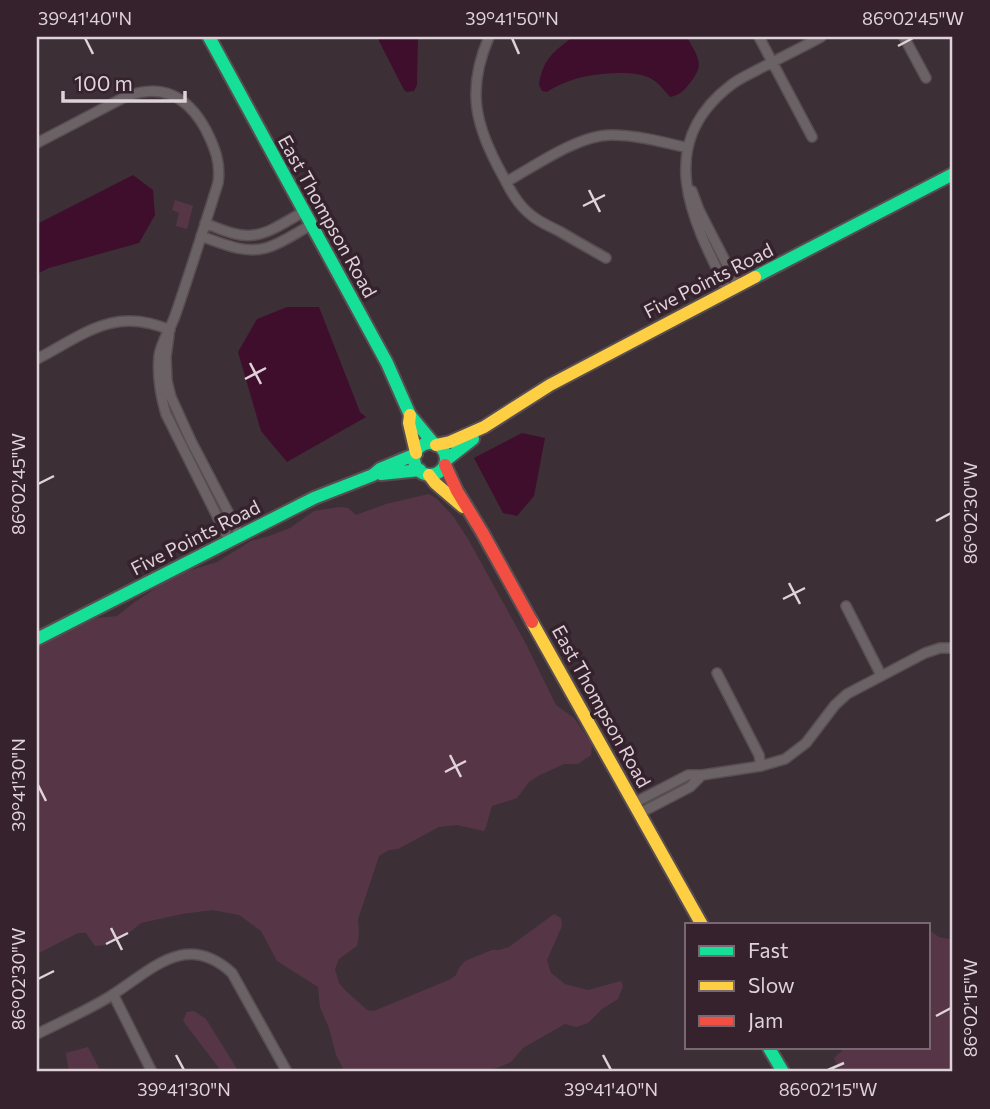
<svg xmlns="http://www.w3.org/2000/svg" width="990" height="1109" viewBox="0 0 990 1109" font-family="Commissioner,sans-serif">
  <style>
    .green { fill: #563646 }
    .water { fill: #3f0e2c }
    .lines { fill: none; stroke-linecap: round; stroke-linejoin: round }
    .street-casing { stroke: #584e52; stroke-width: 12 }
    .fast-casing { stroke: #584e52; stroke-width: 16 }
    .slow-casing { stroke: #584e52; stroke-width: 16 }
    .jam-casing { stroke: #584e52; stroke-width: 16 }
    .street { stroke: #6b6266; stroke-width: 9 }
    .fast { stroke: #16e098; stroke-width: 12 }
    .slow { stroke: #ffcf43; stroke-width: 12 }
    .jam { stroke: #f24e42; stroke-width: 12 }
    .ticks { fill: none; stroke: #dfd2d8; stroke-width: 2.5 }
    .labels { text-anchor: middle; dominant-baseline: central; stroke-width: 7; stroke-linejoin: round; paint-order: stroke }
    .street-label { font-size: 19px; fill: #dfd2d8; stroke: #35222c }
    .neatline { fill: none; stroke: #dfd2d8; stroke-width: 2.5 }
    .ticks-label { font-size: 18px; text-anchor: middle; fill: #dfd2d8 }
  </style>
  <rect width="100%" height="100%" fill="#3c3036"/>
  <path class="green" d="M 175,200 L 193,206 L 187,229 L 176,226 L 179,213 L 172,210 Z
    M 429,494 L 437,499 L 453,516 L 468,539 L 526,644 L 556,705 L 574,718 L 592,744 L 591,755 L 578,764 L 564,764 L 538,776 L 529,782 L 517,798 L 492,806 L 486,827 L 484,831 L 457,825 L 439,827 L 398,849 L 389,850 L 379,856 L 358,919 L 359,934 L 357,946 L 339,959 L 335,969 L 339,983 L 345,990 L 367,1010 L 374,1011 L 451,979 L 456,975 L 459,968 L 465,961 L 492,950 L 499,950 L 509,947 L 554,914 L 561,918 L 562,926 L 547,960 L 551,973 L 565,984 L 588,990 L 621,981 L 623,986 L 618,999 L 602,1009 L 588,1023 L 576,1027 L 565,1024 L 523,1048 L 511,1062 L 497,1068 L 480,1072 L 345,1072 L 336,1055 L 329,1028 L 320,1007 L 318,987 L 277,961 L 261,931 L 239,915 L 212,910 L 182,914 L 141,923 L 125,936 L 107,945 L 95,946 L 86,933 L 78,933 L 37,954 L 37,647 L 96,618 L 117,616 L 135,602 L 175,575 L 217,562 L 251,541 L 269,536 L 290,528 L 314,511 L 339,507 L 348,508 L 356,515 L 386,504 Z
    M 929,930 L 939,937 L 949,939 L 953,936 L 953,1072 L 841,1072 L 834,1058 L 845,1048 L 929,1048 Z
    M 194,1011 L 206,1019 L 239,1072 L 222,1072 L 183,1021 L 187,1012 Z
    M 88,1047 L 101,1072 L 69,1072 L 66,1053 Z"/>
  <path class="water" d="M 377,37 L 418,37 L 417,85 L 414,91 L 407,92 L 404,90 Z
    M 573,37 L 687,37 C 698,58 706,64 689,84 C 683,92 679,95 670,97 C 664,90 658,82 650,78 C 631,69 591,74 572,80 C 563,83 554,87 547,92 L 542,91 L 539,85 C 543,59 553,52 573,37 Z
    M 133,175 L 153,190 L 155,215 L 139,243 L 49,268 L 37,274 L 37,224 Z
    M 287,307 L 319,307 L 360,412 L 366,417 L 287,462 L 261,431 L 238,352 L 257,319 Z
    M 522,433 L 545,438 L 534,496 L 517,516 L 503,513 L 474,458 Z"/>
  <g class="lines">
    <g class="street-casing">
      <path id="street" d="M 489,37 C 466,90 475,126 503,176 C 510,190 518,205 531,215 C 539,222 549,226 559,231 C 574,240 590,249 606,258
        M 759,37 L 812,137
        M 904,37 L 926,78
        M 37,143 L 123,98 C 160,82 187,95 206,130 C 215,148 221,163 218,183 C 204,228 190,272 175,316 C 170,330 161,342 159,356 C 157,377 160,394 166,414 L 229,540
        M 506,182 C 535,166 578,135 611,135 C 637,135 663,142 688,148
        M 692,191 L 699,210 L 738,286
        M 205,223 C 253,244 260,237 303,212
        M 201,236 C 221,243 244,254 266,248 C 281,244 296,233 311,225
        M 728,291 C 692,220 653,145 731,85 C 740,78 750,74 759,69 C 780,58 801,48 821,37
        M 169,335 L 166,357 L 167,381 L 171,397 L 191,441 L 240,535
        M 37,359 C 85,334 114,306 170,330
        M 846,606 L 881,675
        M 717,673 L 759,755 L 761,766
        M 634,803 L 688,775 L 702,775 L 761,766 L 785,759 L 806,743 L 835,705 L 847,694 L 925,653 L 940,648 L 953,648
        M 640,813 L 690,787 L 702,775
        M 113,994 L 152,1072
        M 37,1034 C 61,1022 86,1011 109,997 C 151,971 185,930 232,973 L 287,1072"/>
    </g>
    <g class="fast-casing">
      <path id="fast" d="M 209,37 L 387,363 L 410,415 L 434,444
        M 755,277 L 953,174
        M414 459a16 16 0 1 1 32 0a16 16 0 1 1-32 0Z
        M 446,460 L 473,439
        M 381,474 L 420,470
        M 37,639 L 314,498 L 373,475 L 380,469 L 416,454
        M 769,1048 L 783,1072"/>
    </g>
    <g class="slow-casing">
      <path id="slow" d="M 410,415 L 409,423 L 416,453
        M 436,445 L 450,442 L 484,427 L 550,385 L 755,277
        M 429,475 L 435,483 L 463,507
        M 532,622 L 702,925"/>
    </g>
    <g class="jam-casing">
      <path id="jam" d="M 445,465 L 457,491 L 482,532 L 532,622"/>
    </g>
    <use href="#street" class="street"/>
    <use href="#fast" class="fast"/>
    <use href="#slow" class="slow"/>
    <use href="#jam" class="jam"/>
  </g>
  <path class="ticks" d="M 85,38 L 93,54M 512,38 L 519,54M 898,46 L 913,38M 589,190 L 600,212M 583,206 L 605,195M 250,363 L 261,384M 245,379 L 266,368M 38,484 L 54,476M 936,521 L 951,513M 789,583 L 800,604M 783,599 L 805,588M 450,755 L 461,777M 445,772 L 466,761M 38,785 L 46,801M 111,928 L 122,950M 106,944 L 128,933M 38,979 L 54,971M 936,1016 L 951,1008M 176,1055 L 184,1070M 603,1055 L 611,1070M 828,1070 L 844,1063"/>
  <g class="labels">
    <g class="street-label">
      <text transform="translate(328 216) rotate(61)">East Thompson Road</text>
      <text transform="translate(708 280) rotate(-27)">Five Points Road</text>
      <text transform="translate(195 537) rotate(-27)">Five Points Road</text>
      <text transform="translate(602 706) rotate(61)">East Thompson Road</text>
    </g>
  </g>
  <rect width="990" height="1109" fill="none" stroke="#35222c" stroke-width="77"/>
  <rect x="685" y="923" width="245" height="126" fill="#35222c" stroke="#796871" stroke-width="2"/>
  <rect x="699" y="946" width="35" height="10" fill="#16e098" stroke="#796871" stroke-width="2"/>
  <text x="748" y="958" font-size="21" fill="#dfd2d8">Fast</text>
  <rect x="699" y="981" width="35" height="10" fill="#ffcf43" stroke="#796871" stroke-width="2"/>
  <text x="748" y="993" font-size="21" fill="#dfd2d8">Slow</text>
  <rect x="699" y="1016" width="35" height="10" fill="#f24e42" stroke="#796871" stroke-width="2"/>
  <text x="748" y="1028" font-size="21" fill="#dfd2d8">Jam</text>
  <path d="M63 91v10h122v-10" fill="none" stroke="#dfd2d8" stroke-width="3.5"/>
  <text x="74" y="91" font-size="21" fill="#dfd2d8" stroke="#35222c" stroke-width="5" paint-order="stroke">100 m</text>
  <rect x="38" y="38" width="913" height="1032" class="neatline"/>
  <g class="ticks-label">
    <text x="85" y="25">39°41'40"N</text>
    <text x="512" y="25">39°41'50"N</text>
    <text x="913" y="25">86°02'45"W</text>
    <text transform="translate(19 484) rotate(-90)" y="6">86°02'45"W</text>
    <text transform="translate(971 513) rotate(-90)" y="6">86°02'30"W</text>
    <text transform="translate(19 785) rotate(-90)" y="6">39°41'30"N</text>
    <text transform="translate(19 979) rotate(-90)" y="6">86°02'30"W</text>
    <text transform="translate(971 1008) rotate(-90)" y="6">86°02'15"W</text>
    <text x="184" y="1096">39°41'30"N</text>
    <text x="611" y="1096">39°41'40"N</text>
    <text x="828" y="1096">86°02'15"W</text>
  </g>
</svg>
